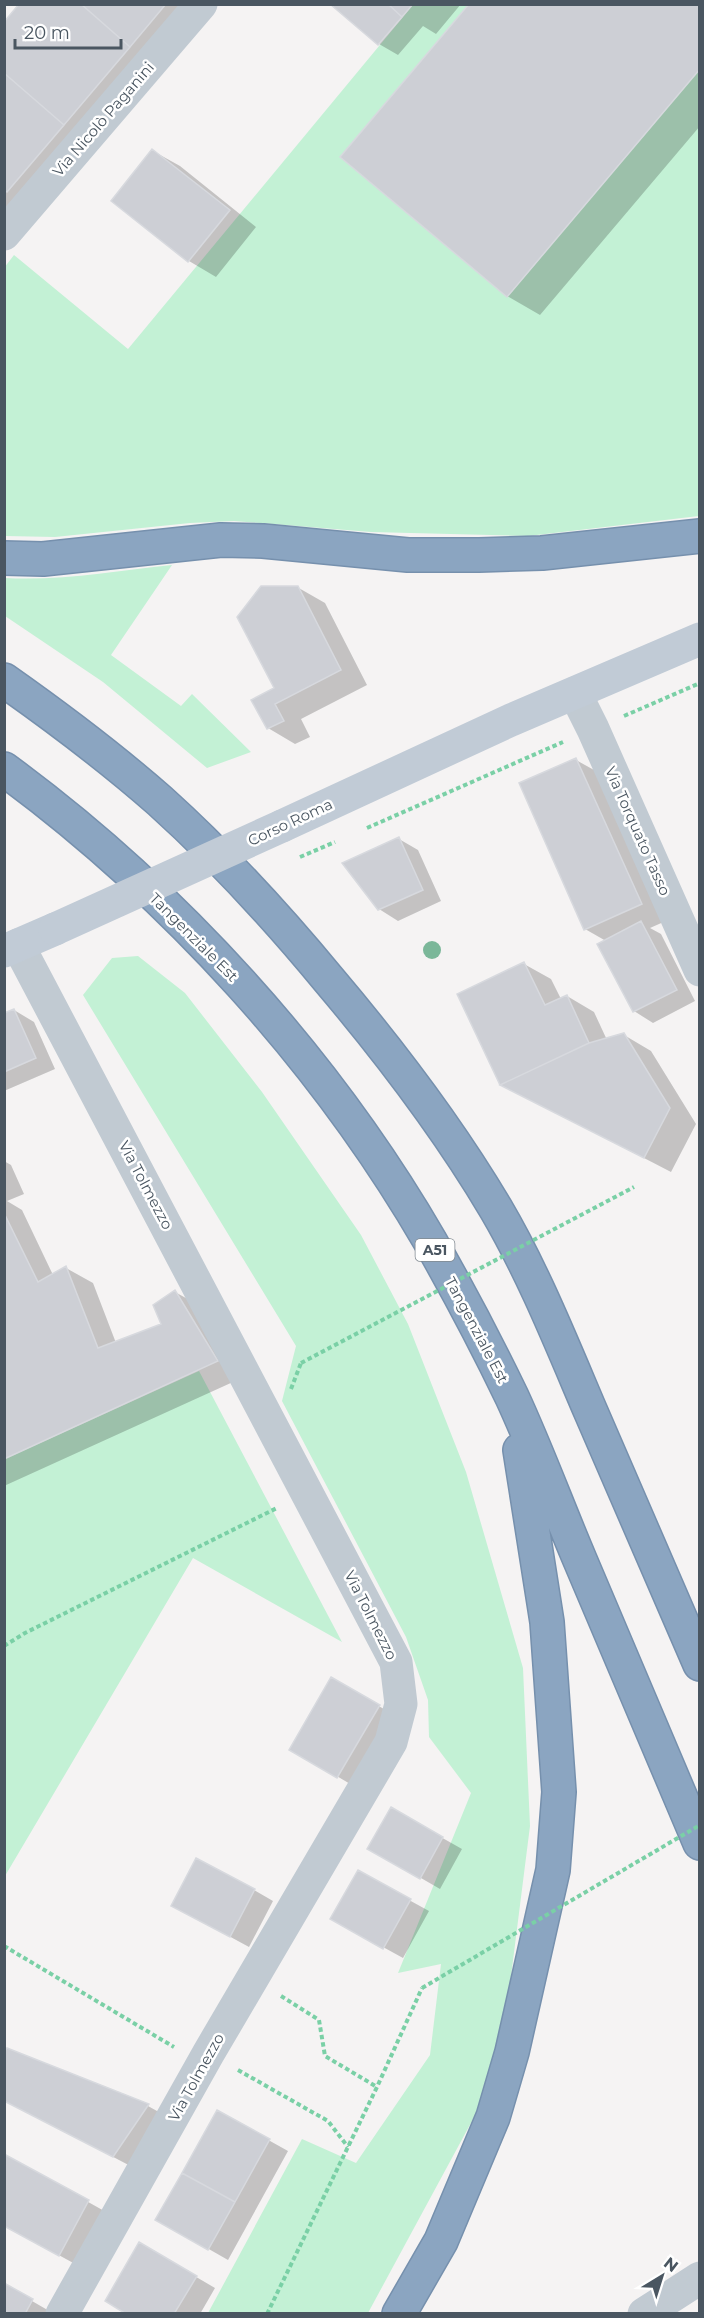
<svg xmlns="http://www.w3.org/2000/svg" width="704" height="2318" viewBox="0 0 704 2318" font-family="Montserrat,sans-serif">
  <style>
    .green { fill: #c3f1d5 }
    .shadow { fill: #0003 }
    .building { fill: #cdcfd5; stroke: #d7d9de; stroke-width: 1.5 }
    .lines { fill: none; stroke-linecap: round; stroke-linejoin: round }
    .motorway-casing { stroke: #7690ad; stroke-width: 36 }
    .path { stroke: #7ad0a6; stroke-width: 4; stroke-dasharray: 4.5 3; stroke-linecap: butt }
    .minor { stroke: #c1cad2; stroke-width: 33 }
    .tertiary { stroke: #c1cad2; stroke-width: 33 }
    .secondary { stroke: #c1cbd6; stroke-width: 33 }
    .motorway { stroke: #8ba5c1; stroke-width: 33 }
    .path-bridge { stroke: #7ad0a6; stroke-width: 4; stroke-dasharray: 4.5 3; stroke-linecap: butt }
    .secondary-bridge { stroke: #c1cbd6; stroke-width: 33 }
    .tree { fill: #7bb799 }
    .labels { text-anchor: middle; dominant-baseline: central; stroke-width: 5; stroke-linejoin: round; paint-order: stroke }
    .shield { fill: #fff; stroke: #808990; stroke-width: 1.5 }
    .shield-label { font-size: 14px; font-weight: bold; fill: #4a5661 }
    .street-label { font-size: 15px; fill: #4a5661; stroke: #fff }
  </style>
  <rect width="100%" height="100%" fill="#f5f3f3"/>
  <path class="green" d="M 413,5 L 699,5 L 699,516 L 528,536 L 371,532 L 234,521 L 190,523 L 55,537 L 5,536 L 4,268 L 14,255 L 128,349 Z
    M 172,565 L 111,655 L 181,706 L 192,694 L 251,752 L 207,768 L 103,682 L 5,616 L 5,578 C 61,581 116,571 172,565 Z
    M 138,956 L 185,993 L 262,1092 L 361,1235 L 408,1324 L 466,1472 L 523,1668 L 530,1826 L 509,1992 L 492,2084 L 368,2313 L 208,2313 L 302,2139 L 356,2163 L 430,2055 L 441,1964 L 398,1973 L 471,1793 L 429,1737 L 428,1700 L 406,1637 L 282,1401 L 296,1346 L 83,995 L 112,958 Z
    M 199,1371 L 342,1642 L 193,1558 L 5,1876 L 5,1459 Z"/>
  <path class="shadow" d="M 21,4 L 206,4 L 4,243 L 4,18 L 7,21 Z
    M 332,4 L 461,4 L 436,34 L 423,26 L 398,55 L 379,44 Z
    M 700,4 L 700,126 L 540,315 L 507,296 Z
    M 153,151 L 180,166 L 256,227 L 216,277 L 189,261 L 113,201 Z
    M 297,587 L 325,603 L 367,685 L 301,719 L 310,737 L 295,744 L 268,728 Z
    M 576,760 L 603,775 L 668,920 L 650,928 L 661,934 L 695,1001 L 653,1023 L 634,1011 L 606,941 L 585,929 Z
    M 399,839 L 418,850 L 441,901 L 398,921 L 379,909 Z
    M 524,964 L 551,979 L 561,999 L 567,996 L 594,1012 L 607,1040 L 624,1035 L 651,1051 L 696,1124 L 671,1172 L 501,1084 Z
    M 14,1010 L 34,1022 L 55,1069 L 4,1091 L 4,1015 Z
    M 4,1161 L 11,1165 L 24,1194 L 7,1201 L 22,1210 L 53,1275 L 66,1268 L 93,1283 L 116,1343 L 163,1325 L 175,1292 L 202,1307 L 244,1377 L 4,1486 Z
    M 331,1679 L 398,1717 L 357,1788 L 291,1749 Z
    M 391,1809 L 462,1849 L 440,1889 L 369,1848 Z
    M 358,1872 L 429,1911 L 403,1958 L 332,1919 Z
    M 254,1890 L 273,1901 L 249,1947 L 192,1916 Z
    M 8,2050 L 148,2106 L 175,2121 L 140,2171 L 12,2104 Z
    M 218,2112 L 288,2151 L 228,2260 L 158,2220 Z
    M 4,2155 L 115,2217 L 86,2270 L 4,2225 Z
    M 140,2244 L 215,2288 L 200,2314 L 129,2314 Z
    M 32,2301 L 51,2312 L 50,2314 L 4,2314 Z"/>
  <path class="building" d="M 19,4 L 81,4 L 130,47 L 64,125 L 4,73 L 4,22 Z
    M 81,4 L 166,4 L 130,47 Z
    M 330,4 L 388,4 L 402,17 L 378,45 Z
    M 388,4 L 413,4 L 402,17 Z
    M 469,4 L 700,4 L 700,69 L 507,297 L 340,157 Z
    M 4,73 L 64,125 L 7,192 L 4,190 Z
    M 152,149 L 230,210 L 188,262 L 111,201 Z
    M 261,586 L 298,586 L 341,670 L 275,704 L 284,721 L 267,729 L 251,700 L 274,688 L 237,617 Z
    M 576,758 L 642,904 L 584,930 L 519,783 Z
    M 399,837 L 423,890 L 378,910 L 342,863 Z
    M 641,921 L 677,990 L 633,1012 L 597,944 Z
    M 524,962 L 545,1005 L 567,995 L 589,1043 L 500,1085 L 457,994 Z
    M 14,1009 L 36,1058 L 4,1072 L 4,1013 Z
    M 624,1033 L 670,1108 L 644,1158 L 500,1085 L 589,1043 Z
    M 4,1213 L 38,1282 L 66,1266 L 98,1348 L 161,1324 L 153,1305 L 175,1290 L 218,1361 L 4,1459 Z
    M 331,1677 L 380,1705 L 337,1778 L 289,1750 Z
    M 391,1807 L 443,1837 L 420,1879 L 367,1849 Z
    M 196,1858 L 255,1889 L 230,1937 L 171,1906 Z
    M 358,1870 L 411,1899 L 383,1949 L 330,1919 Z
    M 7,2048 L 149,2104 L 113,2157 L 4,2101 L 4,2052 Z
    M 217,2110 L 270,2139 L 235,2202 L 182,2173 Z
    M 4,2154 L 89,2200 L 59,2256 L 4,2226 Z
    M 182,2173 L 235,2202 L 208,2250 L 155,2220 Z
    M 139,2242 L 197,2276 L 174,2314 L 126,2314 L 105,2301 Z
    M 4,2283 L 33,2299 L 25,2314 L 4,2314 Z"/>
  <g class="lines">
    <g class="motorway-casing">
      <path id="motorway" d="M 4,558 L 43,559 L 221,540 L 263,541 L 408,555 L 479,555 L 542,553 L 700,536
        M 4,680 C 58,718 111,758 160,801 C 221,856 277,917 329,980 C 390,1052 448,1128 496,1209 C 533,1272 561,1342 590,1410 C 627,1494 663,1579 700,1664
        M 4,769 C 173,893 325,1060 430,1241 C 459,1292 487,1345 512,1397 C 537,1451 557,1506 580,1560 C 620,1654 660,1749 700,1843
        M 399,2314 L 441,2241 L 493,2117 L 512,2052 L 553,1870 L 559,1792 L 547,1622 L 520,1450"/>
    </g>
    <path class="path" d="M 624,716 L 700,683
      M 367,828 L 563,742
      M 291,1389 L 301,1363
      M 4,1646 L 25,1633 L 277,1508
      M 4,1946 L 174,2047
      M 281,1996 L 319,2020 L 325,2056 L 377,2087
      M 238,2070 L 328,2121 L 348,2147
      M 267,2314 L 377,2087 L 422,1988"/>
    <path class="minor" d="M 4,234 L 201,4
      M 575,693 L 593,729 L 700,970
      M 18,945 L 396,1662 L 401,1704 L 391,1742 L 208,2054 L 62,2314"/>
    <path class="tertiary" d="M 644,2314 L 700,2278"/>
    <path class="secondary" d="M 282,826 L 511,720 L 700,639
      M 4,951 L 55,929"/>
    <use href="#motorway" class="motorway"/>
    <path class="path-bridge" d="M 300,857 L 335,842
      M 301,1363 L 634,1187
      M 422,1988 L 700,1825"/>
    <path class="secondary-bridge" d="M 55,929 L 282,826"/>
  </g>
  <circle class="tree" cx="432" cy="950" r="9"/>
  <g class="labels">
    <rect class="shield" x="415.5" y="1239" width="39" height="22" rx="4.5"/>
    <g class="shield-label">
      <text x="435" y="1250">A51</text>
    </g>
    <g class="street-label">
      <text transform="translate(103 119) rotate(-49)">Via Nicolò Paganini</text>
      <text transform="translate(290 822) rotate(-25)">Corso Roma</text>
      <text transform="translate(638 831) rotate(66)">Via Torquato Tasso</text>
      <text transform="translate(194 937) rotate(45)">Tangenziale Est</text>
      <text transform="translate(146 1185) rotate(62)">Via Tolmezzo</text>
      <text transform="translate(477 1330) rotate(62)">Tangenziale Est</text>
      <text transform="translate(371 1615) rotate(63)">Via Tolmezzo</text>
      <text transform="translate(196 2077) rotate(-61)">Via Tolmezzo</text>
    </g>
  </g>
  <rect width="704" height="2318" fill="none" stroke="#4a5661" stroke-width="12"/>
  <g transform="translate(662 2276) rotate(38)" stroke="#ffffff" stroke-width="4.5" paint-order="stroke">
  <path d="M0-4.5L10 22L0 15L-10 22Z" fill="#4a5661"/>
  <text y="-9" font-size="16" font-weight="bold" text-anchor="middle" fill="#4a5661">N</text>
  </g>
  <path d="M15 39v9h106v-9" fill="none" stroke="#4a5661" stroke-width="3"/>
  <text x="24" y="39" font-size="18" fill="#4a5661" stroke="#ffffff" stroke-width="4.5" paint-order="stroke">20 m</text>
</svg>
